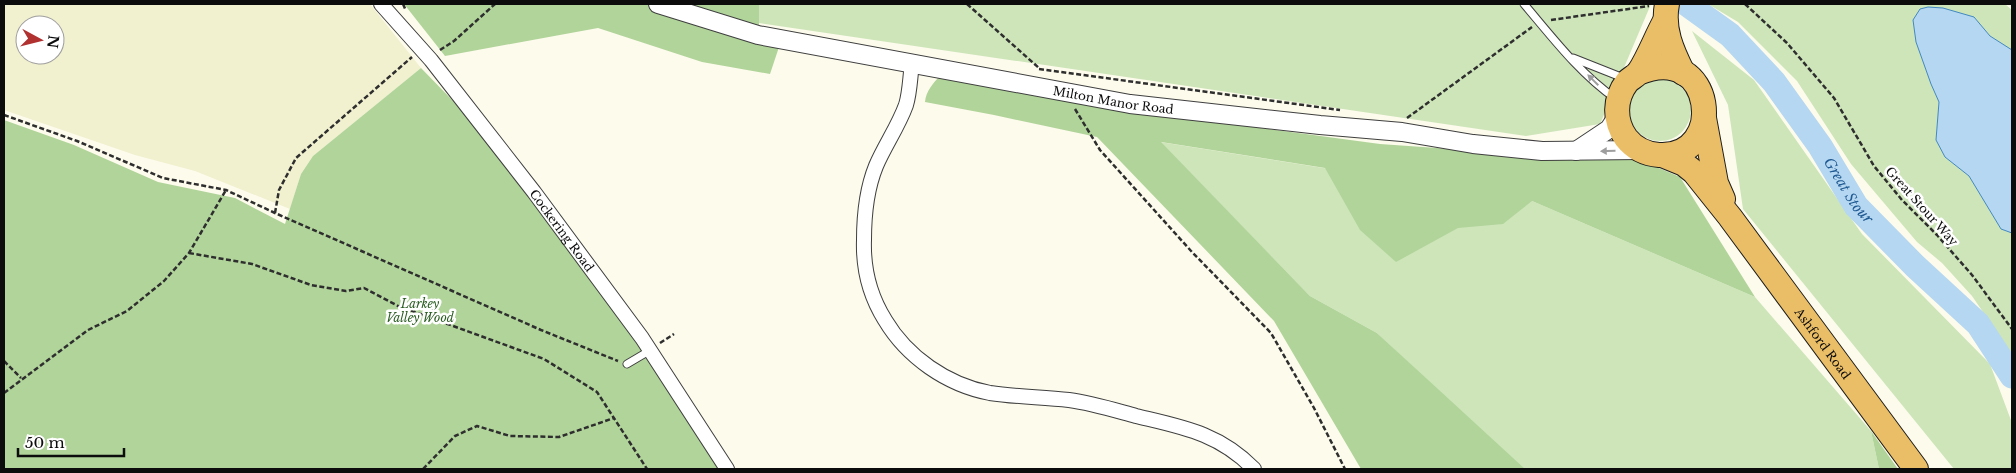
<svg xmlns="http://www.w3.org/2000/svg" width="2016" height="473" viewBox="0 0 2016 473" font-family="'Libre Baskerville',serif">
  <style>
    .farmland { fill: #f1f0cf; fill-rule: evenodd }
    .green { fill: #cde5b9 }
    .forest { fill: #b1d49a }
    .water { fill: #b5d7f1; stroke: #4288c1 }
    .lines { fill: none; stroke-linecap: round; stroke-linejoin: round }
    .river { stroke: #b5d7f1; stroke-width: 25 }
    .service-casing { stroke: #3f3f3f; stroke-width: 9 }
    .minor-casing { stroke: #3f3f3f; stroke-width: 16 }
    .tertiary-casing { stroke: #3f3f3f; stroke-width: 20 }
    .trunk-casing { stroke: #1d1d1d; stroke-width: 26 }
    .path { stroke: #2e2e2e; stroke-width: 2.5; stroke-dasharray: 5 2.5; stroke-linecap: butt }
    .service { stroke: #fff; stroke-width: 7 }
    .minor { stroke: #fff; stroke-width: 14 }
    .tertiary { stroke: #fff; stroke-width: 18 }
    .trunk { stroke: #eabe66; stroke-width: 24 }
    .oneway { fill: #9e9e9e }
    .labels { text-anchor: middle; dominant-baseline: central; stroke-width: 5; stroke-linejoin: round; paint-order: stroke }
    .street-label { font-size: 12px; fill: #0c0c0c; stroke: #fff }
    .park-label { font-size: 12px; font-style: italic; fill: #2b5e22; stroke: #fff }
    .water-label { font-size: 14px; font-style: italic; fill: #205a93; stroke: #fff }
  </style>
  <rect width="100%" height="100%" fill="#fdfbec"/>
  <path class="farmland" d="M 4,4 L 370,4 L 421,68 L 313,156 L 301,174 L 290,209 L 195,171 L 135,155 L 4,110 ZM 25,25 L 55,25 L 55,55 L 25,55 Z"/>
  <path class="green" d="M 759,4 L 1651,4 L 1600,124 L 1526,136 L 759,23 Z
    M 1708,4 L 2005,4 L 2012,10 L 2012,50 L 1990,36 L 1974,17 L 1931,84 L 1939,102 L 1936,140 L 1945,157 L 1969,176 L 2001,229 L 2012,233 L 2012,354 L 1972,296 L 1942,263 L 1917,242 L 1851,164 L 1797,81 L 1738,22 Z
    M 1692,31 L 1754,80 L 1862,234 L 1990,364 L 2012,423 L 2012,469 L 1954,469 L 1743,209 L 1728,105 Z
    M1629 110a31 31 0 1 1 62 0a31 31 0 1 1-62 0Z
    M 1160,142 L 1532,201 L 1755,297 L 1871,431 L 1879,469 L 1522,469 L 1377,333 L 1310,296 Z"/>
  <path class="forest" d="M 404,4 L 759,4 L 759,40 L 780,44 L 770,74 L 702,62 L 598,28 L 445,56 Z
    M 421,68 L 495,144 L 623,323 L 720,469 L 4,469 L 4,120 L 74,145 L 158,182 L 235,198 L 285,224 L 301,174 L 313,156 Z
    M 941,75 L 1111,108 L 1380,144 L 1596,159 L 1633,157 L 1680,177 L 1755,297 L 1532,201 L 1503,224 L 1458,228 L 1396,262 L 1360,230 L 1325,168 L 1161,142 L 1310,296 L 1377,333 L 1525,469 L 1361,469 L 1274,321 L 1097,137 L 994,115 L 925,102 C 926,91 933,83 941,75 Z
    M 1871,431 L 1898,469 L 1879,469 Z"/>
  <path class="water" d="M 1928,7 L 1943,8 L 1974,17 L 1990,36 L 2012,50 L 2012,233 L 2001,229 L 1969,176 L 1945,157 L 1936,140 L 1939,102 L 1931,84 L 1916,42 L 1913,20 L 1920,9 Z"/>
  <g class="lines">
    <path class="river" id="s1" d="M 1687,4 L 1730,35 L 1774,82 L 1820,146 L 1856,206 L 1915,266 L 1978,324 L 2012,376"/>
    <g class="service-casing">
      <path id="service" d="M 1524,4 C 1552,37 1580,74 1616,99
        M 1573,58 L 1626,79
        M 627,364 L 649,351"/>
    </g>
    <g class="minor-casing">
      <g id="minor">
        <path id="s2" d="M 381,4 L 431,60 L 534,192 L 642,338 L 727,469"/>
        <path d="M 912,64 C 910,77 910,92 906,105 C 898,127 885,145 876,166 C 867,188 864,217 864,240 C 863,269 870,296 885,320 C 907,357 947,385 990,393 C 1016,397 1043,397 1069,400 C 1092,403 1114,410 1136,416 C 1182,427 1219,433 1254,469"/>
      </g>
    </g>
    <g class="tertiary-casing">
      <g id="tertiary">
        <path id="s3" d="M 658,4 L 758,35 L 1130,104 L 1320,125 L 1402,132 L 1473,144 L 1542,151 L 1641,150"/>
        <path d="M 1576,151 L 1609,129 L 1617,117"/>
      </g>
    </g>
    <g class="trunk-casing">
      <g id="trunk">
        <path d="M 1667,4 C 1662,29 1672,51 1683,73"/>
        <path d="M 1638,73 C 1715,40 1728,159 1659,155 C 1646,154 1634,148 1626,138 C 1614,121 1614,99 1627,82 C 1631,78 1636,76 1639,72 C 1649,57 1656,37 1665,21"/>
        <path d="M 1704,118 L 1716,183 L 1723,199"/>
        <path id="s4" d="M 1662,155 L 1684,164 L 1694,172 L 1730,217 L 1916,469"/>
      </g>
    </g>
    <path class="path" d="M 403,4 L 406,11
      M 967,4 L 1039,68
      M 1745,4 L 1787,43 L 1834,98 L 1874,166 L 1902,200 L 1937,235 L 1972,275 L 2012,329
      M 1551,20 L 1649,6
      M 440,50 L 454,41 L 495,4
      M 1039,69 L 1340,110
      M 1075,109 L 1100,150 L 1192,252 L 1271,333 L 1314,408 L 1345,469
      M 4,115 L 77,141 L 163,178 L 226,190 L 275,213 L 541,330 L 618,361
      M 1407,118 L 1532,27
      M 275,213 L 279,190 L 296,158 L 412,57
      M 189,253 L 252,264 L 311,285 L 346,291 L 364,288 L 398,306 L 544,359 L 597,392 L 647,469
      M 660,343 L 674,334
      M 4,361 L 21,378
      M 4,393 L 88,330 L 127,311 L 164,281 L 189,253 L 226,190
      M 423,469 L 455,436 L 477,426 L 510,436 L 559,437 L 614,418"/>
    <use href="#service" class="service"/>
    <use href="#minor" class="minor"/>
    <use href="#tertiary" class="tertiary"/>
    <use href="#trunk" class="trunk"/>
  </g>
  <defs><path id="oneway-solid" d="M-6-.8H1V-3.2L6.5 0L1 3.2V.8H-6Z" transform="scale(1.25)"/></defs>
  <g class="oneway">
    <use href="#oneway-solid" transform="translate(1593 80) rotate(-135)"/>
    <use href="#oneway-solid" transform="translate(1608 151) rotate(179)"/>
  </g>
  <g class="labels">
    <g class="street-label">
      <text stroke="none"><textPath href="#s3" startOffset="466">Milton Manor Road</textPath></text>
      <text transform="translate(1922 206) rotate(48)">Great Stour Way</text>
      <text stroke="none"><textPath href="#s2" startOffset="290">Cockering Road</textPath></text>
      <text stroke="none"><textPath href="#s4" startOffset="251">Ashford Road</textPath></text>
    </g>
    <g class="park-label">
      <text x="420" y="303">Larkey<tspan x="420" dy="14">Valley Wood</tspan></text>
    </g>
    <g class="water-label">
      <text stroke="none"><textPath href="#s1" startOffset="249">Great Stour</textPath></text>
    </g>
  </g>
  <rect width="2016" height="473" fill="none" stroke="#0c0c0c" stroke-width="10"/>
  <g transform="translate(40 40) rotate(97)"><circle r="24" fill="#ffffff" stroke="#9e9e9e"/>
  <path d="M0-4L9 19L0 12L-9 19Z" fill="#b03130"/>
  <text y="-8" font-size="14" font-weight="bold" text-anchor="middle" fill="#0c0c0c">N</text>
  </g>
  <path d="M18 448v8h106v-8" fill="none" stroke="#0c0c0c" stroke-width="2.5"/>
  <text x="25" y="448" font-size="15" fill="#0c0c0c" stroke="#ffffff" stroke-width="4" paint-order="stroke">50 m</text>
</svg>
